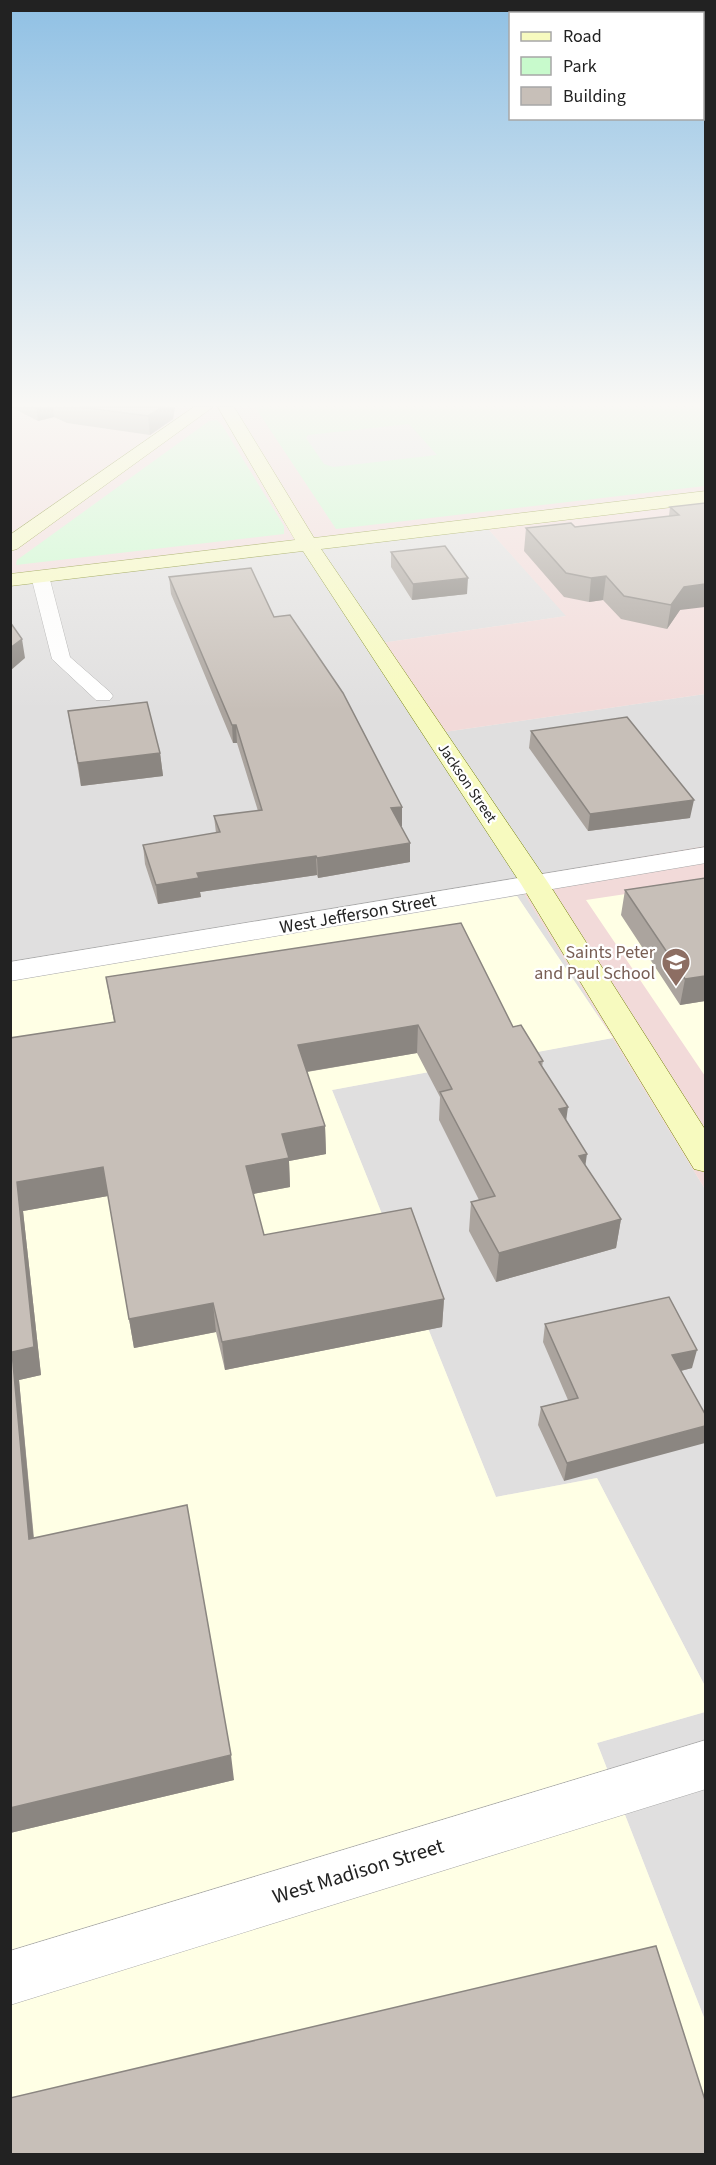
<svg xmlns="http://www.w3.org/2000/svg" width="716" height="2165" viewBox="0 0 716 2165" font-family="'Source Sans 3',sans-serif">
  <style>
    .residential { fill: #e0dfdf }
    .commercial { fill: #f2dad9 }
    .education { fill: #ffffe5 }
    .park { fill: #c8facc }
    .parking { fill: #e2e2e2 }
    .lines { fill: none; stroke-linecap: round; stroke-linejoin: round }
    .lane-casing { stroke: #a9a9a9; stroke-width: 1 }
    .street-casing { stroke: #a9a9a9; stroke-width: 1 }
    .secondary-casing { stroke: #707d05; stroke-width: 1 }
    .lane { fill: #fff; fill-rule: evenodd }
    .street { fill: #fff; fill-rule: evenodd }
    .secondary { fill: #f7fabf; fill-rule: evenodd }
    .wall { fill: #aba49e }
    .shaded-wall { fill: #8b8681 }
    .building { fill: #c7bfb8; stroke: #8b8681; stroke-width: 1.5 }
    .labels { text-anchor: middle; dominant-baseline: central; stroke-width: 4.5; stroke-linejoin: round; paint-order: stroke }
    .far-street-label { font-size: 15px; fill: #222; stroke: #fff }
    .street-label { font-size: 18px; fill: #222; stroke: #fff }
    .education-label { font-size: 18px; fill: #785e54; stroke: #fff; text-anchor: end }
    .near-street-label { font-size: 21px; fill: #222; stroke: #fff }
  </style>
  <rect width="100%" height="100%" fill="#f2efe9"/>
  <path class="residential" d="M 481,521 L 567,616 L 382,643 L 444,732 L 705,694 L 705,846 L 516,880 L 705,1189 L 705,1686 L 597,1478 L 496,1497 L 332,1090 L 612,1038 L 517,896 L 11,981 L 11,575 Z
    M 705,1712 L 705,2020 L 597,1743 Z"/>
  <path class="commercial" d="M 10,407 L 705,407 L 705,694 L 444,732 L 381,643 L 566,616 L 481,521 L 11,575 Z
    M 705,846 L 705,1189 L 515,879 Z"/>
  <path class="education" d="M 705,882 L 705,1076 L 586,900 Z
    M 517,896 L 613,1038 L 332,1090 L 496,1497 L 597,1478 L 705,1686 L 705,1712 L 597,1743 L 705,2020 L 705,2154 L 11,2154 L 11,981 Z"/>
  <path class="park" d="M 255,407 L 705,407 L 705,486 L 336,529 Z
    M 209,421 L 217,420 L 222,425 L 284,526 L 284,534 L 16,565 L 17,560 Z"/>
  <path class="parking" d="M 409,424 L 437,455 L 333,467 L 324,464 L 306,438 L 308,435 Z"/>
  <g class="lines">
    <g class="lane-casing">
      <path id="lane" d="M 40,571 L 49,576 L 70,657 L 110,692 L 113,696 L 110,700 L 96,700 L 52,659 L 31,576 Z"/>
    </g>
    <g class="street-casing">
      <path id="street" d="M 706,847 L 706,863 L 10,981 L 10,962 Z
        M 706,1740 L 706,1789 L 10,2005 L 10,1951 Z"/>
    </g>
    <g class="secondary-casing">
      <path id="secondary" d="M 194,407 L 213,407 L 17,549 L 10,551 L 10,535 Z
        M 218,407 L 234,407 L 314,538 L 706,491 L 706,503 L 321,549 L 549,884 L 706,1131 L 706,1172 L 694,1169 L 521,884 L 303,551 L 10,586 L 10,574 L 295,540 Z"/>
    </g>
    <use href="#lane" class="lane"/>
    <use href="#street" class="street"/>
    <use href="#secondary" class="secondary"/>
  </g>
  <path class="wall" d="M 11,407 L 175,407 L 173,419 L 150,435 L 67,423 L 54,417 L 38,421 Z
    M 705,503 L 680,610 L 667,629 L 621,619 L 603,600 L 589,602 L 564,597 L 524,551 L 526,528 L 575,527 L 669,516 L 670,507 Z
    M 391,552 L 467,594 L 412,600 L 391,567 Z
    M 169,577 L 274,617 L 402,826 L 401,826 L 410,862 L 318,878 L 317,875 L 200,892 L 201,897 L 158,904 L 145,864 L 143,845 L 216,833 L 214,816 L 258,811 L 237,743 L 233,743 L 171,594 Z
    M 68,711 L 160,753 L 163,776 L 81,786 Z
    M 531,731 L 690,818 L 588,831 L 529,748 Z
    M 705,878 L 705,1001 L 680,1005 L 621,915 L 625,890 Z
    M 106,977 L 513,1027 L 543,1061 L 542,1067 L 585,1165 L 621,1219 L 616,1248 L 496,1282 L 469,1231 L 471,1202 L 479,1200 L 439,1120 L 440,1097 L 417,1053 L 307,1072 L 325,1126 L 326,1154 L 289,1161 L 290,1187 L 253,1194 L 264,1235 L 444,1299 L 442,1327 L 225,1370 L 216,1332 L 134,1348 L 108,1196 L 23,1211 L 41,1375 L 19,1380 L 34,1538 L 234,1780 L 10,1833 L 10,1038 L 114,1022 Z
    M 545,1324 L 692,1368 L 681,1371 L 564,1481 L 538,1425 L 541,1407 L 568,1400 L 543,1342 Z"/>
  <path class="shaded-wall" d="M 36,407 L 53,407 L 54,417 L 38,421 Z
    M 162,407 L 175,407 L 173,419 L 150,435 L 148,416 Z
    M 606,576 L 603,600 L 589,602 L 591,578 Z
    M 468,578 L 467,594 L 412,600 L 413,584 Z
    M 705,584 L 705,607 L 680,610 L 667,629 L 671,605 L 684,587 Z
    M 22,639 L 25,658 L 10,671 L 10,648 Z
    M 232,725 L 236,725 L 237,743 L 233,743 Z
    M 160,753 L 163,776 L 81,786 L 78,763 Z
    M 694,800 L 690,818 L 588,831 L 590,814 Z
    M 402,807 L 402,826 L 391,827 L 391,808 Z
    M 410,843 L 410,862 L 318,878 L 317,858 Z
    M 316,856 L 317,875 L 200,892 L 201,897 L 158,904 L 156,885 L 197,873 Z
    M 705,976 L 705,1001 L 680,1005 L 685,979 Z
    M 418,1025 L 417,1053 L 299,1073 L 298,1045 Z
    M 568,1107 L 564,1136 L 559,1109 Z
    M 325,1126 L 326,1154 L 289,1161 L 290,1187 L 248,1195 L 246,1166 L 282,1134 Z
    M 587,1154 L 583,1182 L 579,1156 Z
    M 103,1167 L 108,1196 L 23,1211 L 41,1375 L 19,1380 L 36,1566 L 29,1539 L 12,1352 L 17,1182 Z
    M 621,1219 L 616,1248 L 496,1282 L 499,1253 Z
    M 444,1299 L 442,1327 L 225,1370 L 222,1342 Z
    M 213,1303 L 216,1332 L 134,1348 L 129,1319 Z
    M 697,1350 L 692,1368 L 668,1374 L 672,1355 Z
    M 705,1426 L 705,1443 L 564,1481 L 567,1463 Z
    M 231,1755 L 234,1780 L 10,1833 L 10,1808 Z"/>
  <path class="building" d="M 80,407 L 162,407 L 148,416 Z
    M 705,503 L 705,584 L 684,587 L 671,605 L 624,596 L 606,576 L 591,578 L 566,573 L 526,528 L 571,523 L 575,527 L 679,515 L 670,507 Z
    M 445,546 L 468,578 L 413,584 L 391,552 Z
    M 251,568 L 274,617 L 290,615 L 343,693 L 402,807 L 391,808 L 410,843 L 317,858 L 316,856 L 197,873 L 199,878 L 156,885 L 143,845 L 220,832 L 214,816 L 262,810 L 236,725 L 232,725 L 169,577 Z
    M 10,622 L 22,639 L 10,648 Z
    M 147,702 L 160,753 L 78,763 L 68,711 Z
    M 627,717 L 694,800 L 590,814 L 531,731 Z
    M 705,878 L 705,976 L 685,979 L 625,890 Z
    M 461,923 L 513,1027 L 521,1025 L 543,1061 L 539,1062 L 568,1107 L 559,1109 L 587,1154 L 579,1156 L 621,1219 L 499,1253 L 471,1202 L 495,1196 L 440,1092 L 452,1089 L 418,1025 L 298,1045 L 325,1126 L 282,1134 L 289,1158 L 246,1166 L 264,1235 L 411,1208 L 444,1299 L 222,1342 L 213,1303 L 129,1319 L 103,1167 L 17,1182 L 34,1347 L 12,1352 L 29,1539 L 187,1505 L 231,1755 L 10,1808 L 10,1038 L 115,1022 L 106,977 Z
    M 669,1297 L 697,1350 L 672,1355 L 705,1414 L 705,1426 L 567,1463 L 541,1407 L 578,1398 L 545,1324 Z
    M 656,1946 L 705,2100 L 705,2154 L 10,2154 L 10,2098 Z"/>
  <linearGradient id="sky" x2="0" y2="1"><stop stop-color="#8fc0e4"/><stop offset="0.57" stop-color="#f9f8f5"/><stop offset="1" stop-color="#f9f8f5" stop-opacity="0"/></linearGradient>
  <rect width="716" height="710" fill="url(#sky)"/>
  <defs>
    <g id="school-pin" transform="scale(1.5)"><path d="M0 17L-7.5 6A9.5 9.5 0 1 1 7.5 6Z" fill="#8d6e63" stroke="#fff"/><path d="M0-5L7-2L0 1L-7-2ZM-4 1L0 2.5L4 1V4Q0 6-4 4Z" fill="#fff"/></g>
  </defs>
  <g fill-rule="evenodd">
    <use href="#school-pin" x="676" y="962"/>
  </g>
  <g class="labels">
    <g class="far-street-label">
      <text transform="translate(467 783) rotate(56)">Jackson Street</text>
    </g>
    <g class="street-label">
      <text transform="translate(358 914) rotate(-10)">West Jefferson Street</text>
    </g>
    <g class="education-label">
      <text x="655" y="952">Saints Peter<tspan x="655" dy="21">and Paul School</tspan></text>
    </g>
    <g class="near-street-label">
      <text transform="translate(358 1871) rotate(-17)">West Madison Street</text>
    </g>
  </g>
  <rect width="716" height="2165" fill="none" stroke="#222222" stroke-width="24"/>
  <rect x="509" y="12" width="195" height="108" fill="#ffffff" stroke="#a7a7a7" stroke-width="1.5"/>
  <rect x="521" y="32" width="30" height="9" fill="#f7fabf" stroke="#a7a7a7" stroke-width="1.5"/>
  <text x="563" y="42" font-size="18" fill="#222222">Road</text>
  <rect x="521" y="57" width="30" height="18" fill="#c8facc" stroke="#a7a7a7" stroke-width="1.5"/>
  <text x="563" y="72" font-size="18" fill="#222222">Park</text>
  <rect x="521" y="87" width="30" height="18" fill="#c7bfb8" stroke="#a7a7a7" stroke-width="1.5"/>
  <text x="563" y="102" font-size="18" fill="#222222">Building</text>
</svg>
